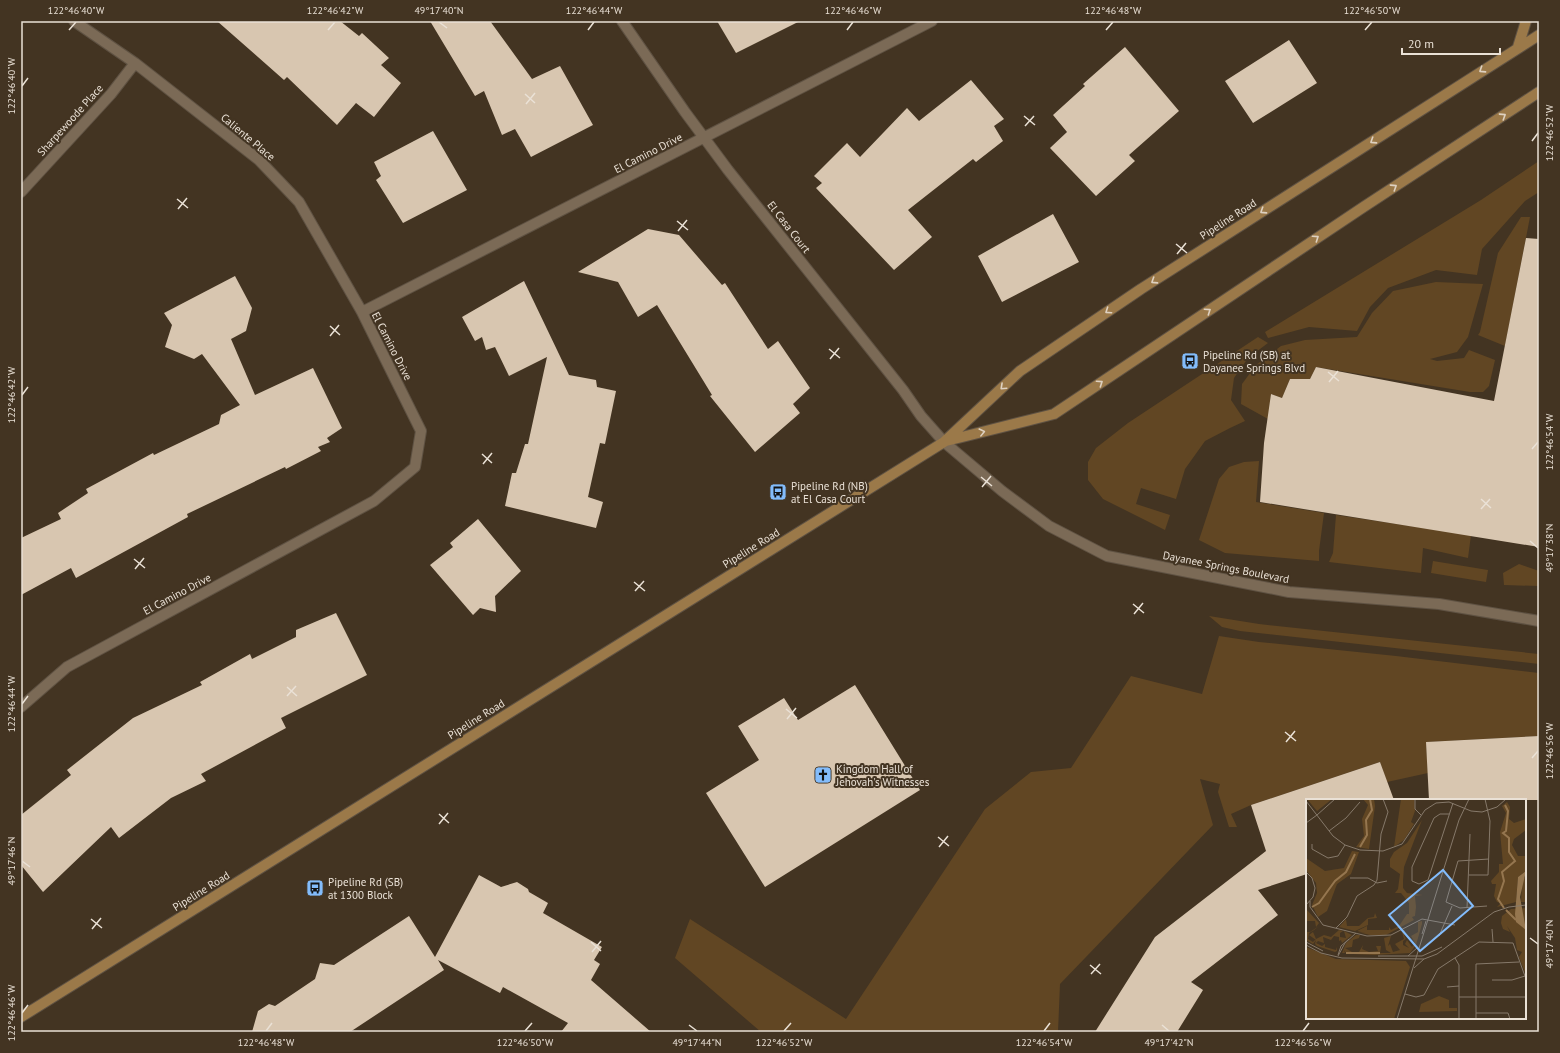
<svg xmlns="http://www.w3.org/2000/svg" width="1560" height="1053" viewBox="0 0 1560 1053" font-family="'PT Sans',sans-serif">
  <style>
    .green { fill: #614623 }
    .building { fill: #d8c6b0 }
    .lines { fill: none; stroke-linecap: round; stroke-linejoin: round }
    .minor-casing { stroke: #5f5243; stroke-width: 12 }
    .secondary-casing { stroke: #5f5243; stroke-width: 12 }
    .minor { stroke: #7b6a56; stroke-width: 10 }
    .secondary { stroke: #9b7949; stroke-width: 10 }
    .oneway { stroke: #ded1c1 }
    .ticks { fill: none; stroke: #eae1d6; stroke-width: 1.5 }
    .labels { text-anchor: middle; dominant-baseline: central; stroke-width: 4; stroke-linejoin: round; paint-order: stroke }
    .street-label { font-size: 11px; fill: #eae1d6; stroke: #433422 }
    .poi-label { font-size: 11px; fill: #eae1d6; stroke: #433422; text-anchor: start }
    .inset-river { fill: none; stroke: #95764f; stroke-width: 2 }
    .inset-road { fill: none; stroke: #86796a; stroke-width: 1 }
    .view { fill: #83bcfb; fill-opacity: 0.15; stroke: #83bcfb; stroke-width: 2 }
    .inset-edge { fill: none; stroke: #eae1d6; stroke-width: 2 }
    .neatline { fill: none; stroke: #eae1d6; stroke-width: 1.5 }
    .ticks-label { font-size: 10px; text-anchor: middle; fill: #eae1d6 }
  </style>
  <rect width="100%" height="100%" fill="#433422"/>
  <path class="green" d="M 1539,161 L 1539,192 L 1525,201 L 1482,249 L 1477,275 L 1436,270 L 1388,288 L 1370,307 L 1357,331 L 1309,327 L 1268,338 L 1265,332 L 1481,200 Z
    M 1521,217 L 1530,217 L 1505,346 L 1478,335 L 1480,332 L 1498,253 Z
    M 1436,282 L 1483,284 L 1468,337 L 1457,352 L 1430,359 L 1437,361 L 1464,358 L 1469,350 L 1495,360 L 1489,386 L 1483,392 L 1470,392 L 1316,367 L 1310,379 L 1290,379 L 1282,398 L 1271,394 L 1268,419 L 1241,404 L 1242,384 L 1256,365 L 1281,346 L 1305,340 L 1357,337 L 1372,313 L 1393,291 Z
    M 1258,337 L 1268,343 L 1248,358 L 1234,378 L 1231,400 L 1245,421 L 1230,428 L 1205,441 L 1185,469 L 1176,499 L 1141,488 L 1136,504 L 1170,515 L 1165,530 L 1103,499 L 1088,480 L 1088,462 L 1096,448 L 1128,423 Z
    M 1259,461 L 1256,502 L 1324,513 L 1319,551 L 1319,561 L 1225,553 L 1199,540 L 1219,479 L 1229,467 L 1244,462 Z
    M 1336,515 L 1471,535 L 1468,558 L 1423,548 L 1421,573 L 1329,562 L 1333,553 Z
    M 1433,561 L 1488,570 L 1486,582 L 1431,573 Z
    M 1519,564 L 1539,571 L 1539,586 L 1504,585 L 1503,573 Z
    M 1209,616 L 1259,624 L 1539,654 L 1539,664 L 1240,631 L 1222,627 Z
    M 1219,636 L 1259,642 L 1396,656 L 1539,673 L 1539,736 L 1426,742 L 1428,773 L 1387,782 L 1380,762 L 1251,805 L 1231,814 L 1237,827 L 1229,827 L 1218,792 L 1220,784 L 1200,779 L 1213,825 L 1060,984 L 1058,1032 L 761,1032 L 675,958 L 690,919 L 846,1019 L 985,809 L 1031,772 L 1071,768 L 1131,676 L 1202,694 Z"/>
  <path class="building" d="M 217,21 L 340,21 L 359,36 L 362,33 L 389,58 L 381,65 L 401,83 L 374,117 L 356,103 L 337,125 L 287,77 L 284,80 Z
    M 430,21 L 490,21 L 532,79 L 560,66 L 593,125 L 531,157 L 515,129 L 502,135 L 484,91 L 475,96 Z
    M 717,21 L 800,21 L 736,53 Z
    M 1289,40 L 1317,83 L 1253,123 L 1225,81 Z
    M 1125,47 L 1179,111 L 1129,155 L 1135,161 L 1096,196 L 1050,148 L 1067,132 L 1053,115 L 1085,86 L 1083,84 Z
    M 971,80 L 1004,119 L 994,126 L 1003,141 L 976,162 L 973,159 L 908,210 L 932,237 L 894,270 L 816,188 L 822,183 L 814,176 L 847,143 L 860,157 L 907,108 L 919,121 Z
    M 433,131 L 467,190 L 403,223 L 376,180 L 381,176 L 374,162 Z
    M 1053,214 L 1079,262 L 1002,302 L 978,256 Z
    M 648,229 L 679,235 L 722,285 L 725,283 L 768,349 L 778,341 L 810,388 L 793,404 L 800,413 L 755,452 L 710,396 L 712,395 L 657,305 L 638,317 L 618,282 L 578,272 Z
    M 1526,238 L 1539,239 L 1539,547 L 1260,502 L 1264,443 L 1271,394 L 1282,398 L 1290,379 L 1310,379 L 1316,367 L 1494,401 Z
    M 235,276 L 252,308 L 246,331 L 231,339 L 255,395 L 313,368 L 342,428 L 327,438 L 330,442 L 318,447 L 321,451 L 286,469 L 285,467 L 187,514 L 188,517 L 76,578 L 71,568 L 21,595 L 21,538 L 61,519 L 58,513 L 88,493 L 86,489 L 153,453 L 154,455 L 219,424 L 221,415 L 240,405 L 202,354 L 194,359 L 165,347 L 172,325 L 164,313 Z
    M 524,281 L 569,375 L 596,380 L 597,387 L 616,391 L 605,444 L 600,443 L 588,497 L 603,502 L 596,528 L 505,506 L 512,473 L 516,473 L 525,444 L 528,444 L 547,357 L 509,376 L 495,347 L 486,350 L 482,337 L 475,341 L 462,317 Z
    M 478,519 L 521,571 L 495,596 L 496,612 L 480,608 L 473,615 L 430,565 L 453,547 L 450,543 Z
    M 336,613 L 367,675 L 281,718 L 286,728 L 201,774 L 206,781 L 171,798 L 119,838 L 111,827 L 43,892 L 21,865 L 21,815 L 71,775 L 67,770 L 133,718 L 202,685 L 200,682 L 250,654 L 252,659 L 296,637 L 296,630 Z
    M 855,685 L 920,790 L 765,887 L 706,793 L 759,760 L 738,726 L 784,698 L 798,720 Z
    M 1539,736 L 1539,800 L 1429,800 L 1426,742 Z
    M 1380,762 L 1394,800 L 1307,800 L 1307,874 L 1258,890 L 1278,915 L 1191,982 L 1203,990 L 1177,1032 L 1095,1032 L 1155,937 L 1266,851 L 1251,805 Z
    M 479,875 L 501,887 L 517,882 L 528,889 L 529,892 L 548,903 L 543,913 L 602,947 L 594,960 L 600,964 L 591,980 L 651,1032 L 561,1032 L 568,1023 L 503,987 L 500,993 L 438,960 L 444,970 L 350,1032 L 252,1032 L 258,1011 L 269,1004 L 275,1006 L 315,979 L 320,963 L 334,965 L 409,916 L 435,957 Z"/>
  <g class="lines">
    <g class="minor-casing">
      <path id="minor" d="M 622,21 L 685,112 L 728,170 L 903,390 L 921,416 L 944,442 L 1002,491 L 1049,526 L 1107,556 L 1289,592 L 1439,604 L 1539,621
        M 21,192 L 111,94 L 135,63
        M 362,312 L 932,21
        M 21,707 L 67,667 L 374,501 L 415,467 L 421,431 L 362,312 L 299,202 L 259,160 L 135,63 L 74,21"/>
    </g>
    <g class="secondary-casing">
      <path id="secondary" d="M 1518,47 L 1526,21
        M 946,441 L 1054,414 L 1362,208 L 1539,92
        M 21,1017 L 944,442 L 1020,371 L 1141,289 L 1539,35"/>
    </g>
    <use href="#minor" class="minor"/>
    <use href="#secondary" class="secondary"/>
  </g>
  <defs><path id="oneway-chevron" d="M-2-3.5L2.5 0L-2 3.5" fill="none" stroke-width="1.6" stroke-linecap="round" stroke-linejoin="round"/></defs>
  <g class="oneway">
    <use href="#oneway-chevron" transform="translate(1482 70) rotate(147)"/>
    <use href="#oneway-chevron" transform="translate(1503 116) rotate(-33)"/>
    <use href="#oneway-chevron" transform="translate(1373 141) rotate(147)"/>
    <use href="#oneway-chevron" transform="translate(1394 187) rotate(-33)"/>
    <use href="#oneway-chevron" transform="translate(1263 211) rotate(147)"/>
    <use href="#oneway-chevron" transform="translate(1316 238) rotate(-34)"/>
    <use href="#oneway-chevron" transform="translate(1154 281) rotate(147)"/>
    <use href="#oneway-chevron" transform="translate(1108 311) rotate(146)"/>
    <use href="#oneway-chevron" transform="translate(1208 311) rotate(-34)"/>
    <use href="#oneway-chevron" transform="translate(1100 383) rotate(-34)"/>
    <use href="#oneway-chevron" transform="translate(1003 387) rotate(137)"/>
    <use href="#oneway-chevron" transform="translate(982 432) rotate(-14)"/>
  </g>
  <path class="ticks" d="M 439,22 L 447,28M 69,30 L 76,22M 328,30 L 335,22M 588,30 L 594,22M 847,30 L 853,22M 1106,30 L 1113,22M 1365,30 L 1372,22M 22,86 L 28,78M 525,94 L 535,103M 526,104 L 535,93M 1024,116 L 1035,125M 1025,126 L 1034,116M 1532,141 L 1538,133M 177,199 L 188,208M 178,209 L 187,198M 677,221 L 688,230M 678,231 L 687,220M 1176,244 L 1187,253M 1177,254 L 1186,243M 330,326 L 340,335M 330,336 L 339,325M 829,349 L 840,358M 830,359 L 839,348M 1328,372 L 1339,381M 1329,382 L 1338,371M 22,395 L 28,387M 1532,449 L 1538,442M 482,454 L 492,463M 483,464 L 492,453M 981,477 L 992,486M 982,487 L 991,476M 1481,499 L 1491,508M 1481,509 L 1490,499M 1530,541 L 1538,548M 134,559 L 145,568M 135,569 L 144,558M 634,582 L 645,591M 635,591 L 644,581M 1133,604 L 1144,613M 1134,614 L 1143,603M 287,687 L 297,696M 287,696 L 296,686M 22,704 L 28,696M 786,709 L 797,718M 787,719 L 796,708M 1285,732 L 1296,741M 1286,742 L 1295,731M 1532,758 L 1538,751M 439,814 L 449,823M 439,824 L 448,813M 938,837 L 949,846M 939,847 L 948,836M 22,861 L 30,867M 91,919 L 102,928M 92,929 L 101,918M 1530,938 L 1538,944M 591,942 L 601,951M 592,952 L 601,941M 1090,965 L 1101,974M 1091,974 L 1100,964M 22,1013 L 28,1005M 689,1025 L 697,1031M 1162,1025 L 1169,1031M 266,1031 L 272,1023M 525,1031 L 532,1023M 784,1031 L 791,1023M 1044,1031 L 1050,1023M 1303,1031 L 1309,1023"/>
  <defs>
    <g id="bus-square" transform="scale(0.9)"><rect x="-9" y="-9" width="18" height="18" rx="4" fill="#83bcfb" stroke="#433422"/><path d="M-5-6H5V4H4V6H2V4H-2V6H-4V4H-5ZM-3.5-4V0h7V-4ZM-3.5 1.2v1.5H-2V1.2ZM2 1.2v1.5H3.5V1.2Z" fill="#111"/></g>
    <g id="church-square" transform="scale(0.9)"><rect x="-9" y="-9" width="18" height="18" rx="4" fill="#83bcfb" stroke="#433422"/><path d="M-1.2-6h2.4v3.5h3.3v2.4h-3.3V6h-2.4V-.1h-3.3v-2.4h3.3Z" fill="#111"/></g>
  </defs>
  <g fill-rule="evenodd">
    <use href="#bus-square" x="1190" y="361"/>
    <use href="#bus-square" x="778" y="492"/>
    <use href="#church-square" x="823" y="775"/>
    <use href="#bus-square" x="315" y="888"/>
  </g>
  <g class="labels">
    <g class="street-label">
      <text transform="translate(70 120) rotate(-48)">Sharpewoode Place</text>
      <text transform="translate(248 137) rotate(40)">Caliente Place</text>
      <text transform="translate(648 153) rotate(-27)">El Camino Drive</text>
      <text transform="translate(1228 219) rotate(-33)">Pipeline Road</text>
      <text transform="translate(789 227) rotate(52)">El Casa Court</text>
      <text transform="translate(392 346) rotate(63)">El Camino Drive</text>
      <text transform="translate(751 548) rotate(-32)">Pipeline Road</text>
      <text transform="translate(1226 567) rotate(11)">Dayanee Springs Boulevard</text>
      <text transform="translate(177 594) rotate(-28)">El Camino Drive</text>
      <text transform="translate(476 719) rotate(-32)">Pipeline Road</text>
      <text transform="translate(201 891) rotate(-32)">Pipeline Road</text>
    </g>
    <g class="poi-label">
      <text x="1203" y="355">Pipeline Rd (SB) at<tspan x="1203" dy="13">Dayanee Springs Blvd</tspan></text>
      <text x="791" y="486">Pipeline Rd (NB)<tspan x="791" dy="13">at El Casa Court</tspan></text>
      <text x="836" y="769">Kingdom Hall of<tspan x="836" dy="13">Jehovah's Witnesses</tspan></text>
      <text x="328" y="882">Pipeline Rd (SB)<tspan x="328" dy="13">at 1300 Block</tspan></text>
    </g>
  </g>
  <g transform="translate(1306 799)">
    <rect width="220" height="220" fill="#433422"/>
    <path d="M 1,0 L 26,0 L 11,12 ZM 57,0 L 68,0 L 69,7 L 63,50 L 50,48 L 58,37 L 56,20 L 62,6 ZM 95,0 L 108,0 L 109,12 L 105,23 L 108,25 L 98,41 L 88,48 ZM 201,3 L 204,8 L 203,20 L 208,24 L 220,20 L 220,31 L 208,40 L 206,46 L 212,57 L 220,57 L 220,72 L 212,78 L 210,103 L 191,108 L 195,104 L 191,103 L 188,97 L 190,85 L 186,85 L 185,82 L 193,73 L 193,65 L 197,65 L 194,33 L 200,14 L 196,7 ZM 116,21 L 98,68 L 97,82 L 97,89 L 101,94 L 117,96 L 109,97 L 110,108 L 109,117 L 106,118 L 108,121 L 80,136 L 64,136 L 52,133 L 59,134 L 51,132 L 61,127 L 61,131 L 83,131 L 83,128 L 85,131 L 93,127 L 101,115 L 103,115 L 103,104 L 95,94 L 89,94 L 92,90 L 94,75 L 84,68 L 84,60 L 88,53 L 101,44 ZM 46,52 L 53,53 L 45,75 L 31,85 L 21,112 L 12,118 L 6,106 L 11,94 L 10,84 L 0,71 L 0,59 L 19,72 L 38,69 ZM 220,77 L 220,103 L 215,103 L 216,82 ZM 220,109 L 220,176 L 213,158 L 216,153 L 211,151 L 209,139 L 201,127 L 204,133 L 197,130 L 195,124 L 196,117 L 205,110 ZM 0,110 L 13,124 L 10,128 L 9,122 L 0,122 ZM 69,114 L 71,119 L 62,120 L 62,126 L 49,132 L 33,128 L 40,120 L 41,127 L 53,127 L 62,119 L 68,118 ZM 112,123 L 116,122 L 116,125 L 110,146 L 104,154 L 68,156 L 47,155 L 50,154 L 40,154 L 38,151 L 39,154 L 36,154 L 40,144 L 50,136 L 54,136 L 53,139 L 47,141 L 46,148 L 39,149 L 46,153 L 53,153 L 57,146 L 62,147 L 57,146 L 56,150 L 63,153 L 72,152 L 70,147 L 75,147 L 74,154 L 85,154 L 80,151 L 78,139 L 85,137 L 82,147 L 84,145 L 87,153 L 94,151 L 89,145 L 98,140 L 96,133 L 99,131 L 98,136 L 100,140 L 97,142 L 97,146 L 103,149 L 99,145 L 101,141 L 106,148 L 109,144 L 105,137 L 112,133 ZM 13,127 L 8,131 L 3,134 L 2,140 L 7,143 L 9,141 L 10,141 L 3,136 L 7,133 L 10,140 L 18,136 L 25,138 L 33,131 L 37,132 L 34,134 L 34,138 L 40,139 L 38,132 L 46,136 L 36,144 L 35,141 L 33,142 L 33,138 L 28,137 L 25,141 L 17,138 L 18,144 L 12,142 L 10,144 L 16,147 L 19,145 L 19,148 L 30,151 L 31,148 L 31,152 L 29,153 L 11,147 L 9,145 L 10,141 L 7,145 L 0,141 L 0,133 L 4,133 ZM 0,148 L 30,160 L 100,162 L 104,168 L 88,220 L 0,220 ZM 133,197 L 143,201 L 143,209 L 151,209 L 151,212 L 113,213 L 115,205 Z" fill="#614623"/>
    <path d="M 220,72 L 214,98 L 220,131 L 210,123 L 209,115 L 212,78 Z" fill="#95764f"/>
    <path class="inset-river" d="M 54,48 L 61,36 L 60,21 L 66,11 L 64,0M 6,108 L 13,104 L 29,82 L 40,73 L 49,55M 198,109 L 192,100 L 198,82 L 196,73 L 209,62 L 203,53 L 203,39 L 197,34 L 200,32 L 202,12 L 199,6M 200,111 L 210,121M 40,154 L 74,154"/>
    <path class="inset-road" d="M 109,0 L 109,10 L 115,16M 0,2 L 27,37 L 39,46 L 54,51 L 77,52 L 96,45 L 119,11 L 130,4 L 143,3 L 165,12 L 176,13 L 191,8 L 200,0M 143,15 L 134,15 L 128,19 L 106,68 L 106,82 L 113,85 L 122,81 L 147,4M 11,16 L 29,0M 0,24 L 11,16M 23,32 L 40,19 L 54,3M 6,45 L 6,50 L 22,59 L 32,57 L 39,46M 0,73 L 6,79 L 9,89 L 7,98 L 0,106M 163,76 L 182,76 L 184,22 L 179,0M 44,79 L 62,79 L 71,84 L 81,82M 4,102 L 4,108 L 17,126 L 61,137 L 85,136 L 116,120 L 149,126M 181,107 L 154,109 L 140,103 L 152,62 L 183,60M 161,109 L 164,35M 30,129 L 41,118 L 51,97 L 68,86 L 71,81 L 75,35 L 82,13 L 77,0M 186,130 L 187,143M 116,135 L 120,122M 133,137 L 146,107M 0,143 L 17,152M 0,146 L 15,154 L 36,159 L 118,160 L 131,155 L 188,113 L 203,108 L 220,106M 32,156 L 35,147 L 43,140M 32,157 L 39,144 L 50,134M 72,157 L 116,157 L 136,148M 102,157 L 112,148M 149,159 L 153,166 L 153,220M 108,169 L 118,160M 186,181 L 206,181 L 219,177M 141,188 L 153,187M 99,195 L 110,198 L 118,196 L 132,170 L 173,143 L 207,144 L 220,180M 220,195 L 220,219M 153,198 L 220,198M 170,214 L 202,214 L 204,220M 91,220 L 153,21 L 163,0M 170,220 L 170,165 L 213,163"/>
    <path class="view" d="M 137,71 L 167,107 L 114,152 L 83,116 Z"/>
    <rect width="220" height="220" class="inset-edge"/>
  </g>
  <rect width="1560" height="1053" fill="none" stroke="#433422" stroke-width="44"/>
  <path d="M1402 48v6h98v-6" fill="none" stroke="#eae1d6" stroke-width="2"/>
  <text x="1408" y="48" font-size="12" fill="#eae1d6" stroke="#433422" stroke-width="3" paint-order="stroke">20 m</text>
  <rect x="22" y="22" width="1516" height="1009" class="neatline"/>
  <g class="ticks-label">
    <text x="76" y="14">122°46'40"W</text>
    <text x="335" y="14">122°46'42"W</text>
    <text x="439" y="14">49°17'40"N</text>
    <text x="594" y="14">122°46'44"W</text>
    <text x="853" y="14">122°46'46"W</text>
    <text x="1113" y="14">122°46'48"W</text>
    <text x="1372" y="14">122°46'50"W</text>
    <text transform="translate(11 86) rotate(-90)" y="4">122°46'40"W</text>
    <text transform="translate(1549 133) rotate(-90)" y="4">122°46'52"W</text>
    <text transform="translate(11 395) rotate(-90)" y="4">122°46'42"W</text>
    <text transform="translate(1549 442) rotate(-90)" y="4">122°46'54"W</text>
    <text transform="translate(1549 548) rotate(-90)" y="4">49°17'38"N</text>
    <text transform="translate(11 704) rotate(-90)" y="4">122°46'44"W</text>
    <text transform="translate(1549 751) rotate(-90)" y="4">122°46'56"W</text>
    <text transform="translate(11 861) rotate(-90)" y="4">49°17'46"N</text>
    <text transform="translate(1549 944) rotate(-90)" y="4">49°17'40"N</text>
    <text transform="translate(11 1013) rotate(-90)" y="4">122°46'46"W</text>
    <text x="266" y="1046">122°46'48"W</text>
    <text x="525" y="1046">122°46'50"W</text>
    <text x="697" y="1046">49°17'44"N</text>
    <text x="784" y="1046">122°46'52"W</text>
    <text x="1044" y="1046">122°46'54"W</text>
    <text x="1169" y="1046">49°17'42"N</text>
    <text x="1303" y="1046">122°46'56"W</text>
  </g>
</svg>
